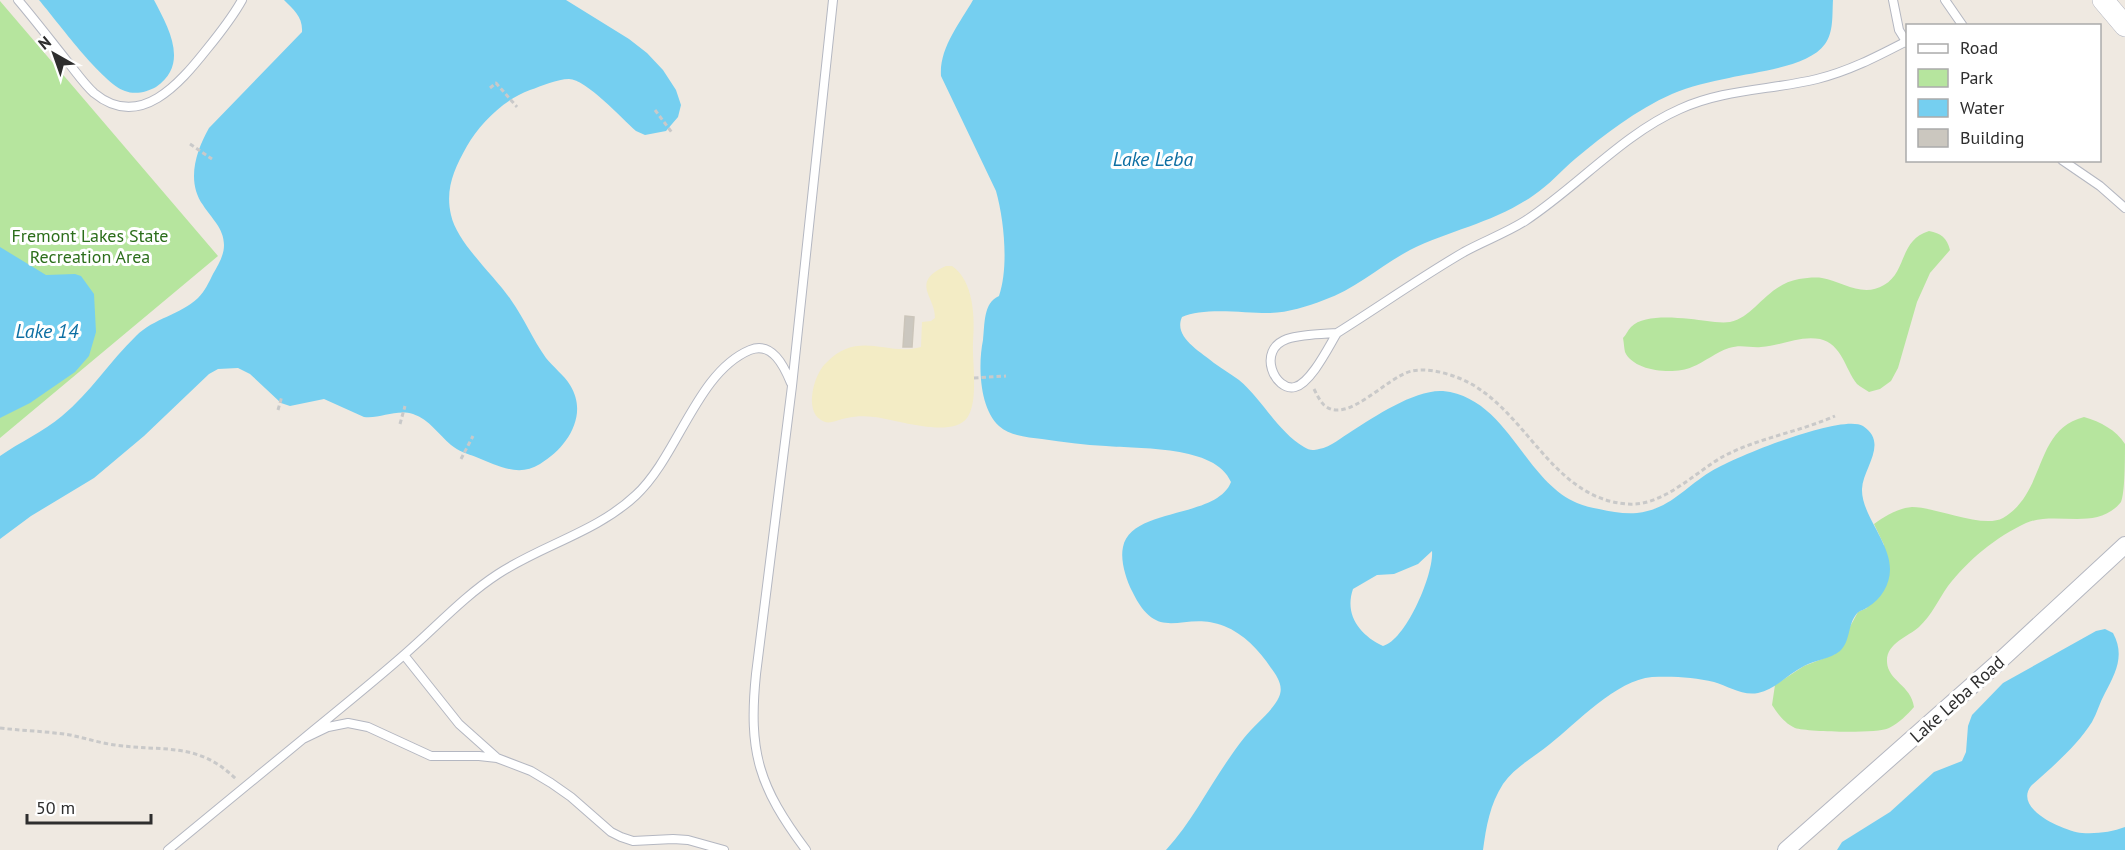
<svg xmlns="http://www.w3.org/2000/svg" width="2125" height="850" viewBox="0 0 2125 850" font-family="'PT Sans',sans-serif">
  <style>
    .green { fill: #b6e59e }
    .sand { fill: #f3ecc5 }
    .water { fill: #75cff0; fill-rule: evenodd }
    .building { fill: #cbc7bf; stroke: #cbc5ba; stroke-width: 1.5 }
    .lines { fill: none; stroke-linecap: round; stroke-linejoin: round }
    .service-casing { stroke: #b4b7c1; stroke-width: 10 }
    .minor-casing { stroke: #b4b7c1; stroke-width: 18 }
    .tertiary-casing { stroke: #b4b7c1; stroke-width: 22 }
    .path { stroke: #c9c9c9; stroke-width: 3; stroke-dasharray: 4.5 3; stroke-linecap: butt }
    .service { stroke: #fff; stroke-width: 8 }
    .minor { stroke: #fff; stroke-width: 16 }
    .tertiary { stroke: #fff; stroke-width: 21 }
    .labels { text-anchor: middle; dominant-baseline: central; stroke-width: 6; stroke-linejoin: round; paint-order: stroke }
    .park-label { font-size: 18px; fill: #2c6e1b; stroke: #fff }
    .street-label { font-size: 18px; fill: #2e2e2e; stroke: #fff }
    .water-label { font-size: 20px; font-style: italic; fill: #0d6fa3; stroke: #fff }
  </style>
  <rect width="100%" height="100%" fill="#efe9e1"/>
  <path class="green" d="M 0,1 L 218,256 L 0,438 Z
    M 1929,231 C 1941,233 1947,238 1950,250 L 1930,273 L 1917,302 L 1898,368 L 1891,381 L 1880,389 L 1869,392 C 1865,389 1860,387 1857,384 C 1845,369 1842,344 1820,339 C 1800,335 1781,346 1761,347 C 1750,348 1741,344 1729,348 C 1716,352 1705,362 1692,367 C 1675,375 1634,372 1625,352 C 1624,348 1624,343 1623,338 C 1626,335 1628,330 1631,327 C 1646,312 1688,319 1707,321 C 1714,322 1723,323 1730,322 C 1756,316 1766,285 1799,279 C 1806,278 1816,277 1822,278 C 1843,282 1863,298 1884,285 C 1907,272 1899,240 1929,231 Z
    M 2084,417 C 2101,422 2116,430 2125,444 C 2125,458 2125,493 2121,502 C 2097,532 2056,510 2026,523 C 1996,537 1968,560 1948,586 C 1938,600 1932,615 1919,627 C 1908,637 1886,643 1887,662 C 1888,681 1911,685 1914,707 C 1907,715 1899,723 1889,728 C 1877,734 1808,732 1795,728 C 1784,723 1778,714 1772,705 L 1775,685 L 1804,666 L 1835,654 L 1858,612 L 1867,608 L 1884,545 L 1874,524 C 1885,516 1898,508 1912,507 C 1936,507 1983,529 2003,518 C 2047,492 2033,430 2084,417 Z"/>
  <path class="sand" d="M 946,266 L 952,266 C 974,281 975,318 973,342 C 972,362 979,402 967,418 C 951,439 895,419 874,417 C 865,416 856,416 847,418 C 838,419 829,426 821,420 C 804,410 814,374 826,363 C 859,329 887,357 921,347 L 922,322 L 931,321 L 935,318 C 936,297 909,282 946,266 Z"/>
  <path class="water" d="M 39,0 L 154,0 C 168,27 190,64 156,87 C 147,92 135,95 125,91 C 102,83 57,21 39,0 Z
    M 284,0 L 566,0 L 629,39 L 647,53 L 663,70 L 676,90 L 681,105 L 678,117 L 666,131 L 645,135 L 636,131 C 622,119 586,79 569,79 C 557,79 542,86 530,90 C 505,99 480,123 467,146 C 454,169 445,189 451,215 C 457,243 494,275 511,300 C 524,318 533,340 546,358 C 553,367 564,375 570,385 C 589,415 567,448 540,464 C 518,478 497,465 476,457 C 468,454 458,451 451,445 C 438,434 430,420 413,414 C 396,409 380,419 364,417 L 324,399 L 290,406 L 281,403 L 250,374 L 238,368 L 218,369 L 209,374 L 144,436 L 94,478 L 31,516 L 0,539 L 0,456 C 20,442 43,432 62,416 C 90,393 110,361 136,336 C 154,318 180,315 198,298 C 205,291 209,282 213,274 C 218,265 224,256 224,245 C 224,228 211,218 203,205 C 186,181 196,151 209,128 L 302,32 C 303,17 294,10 284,0 Z
    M 973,0 L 1833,0 C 1832,14 1834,32 1825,44 C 1809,67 1755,72 1729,78 C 1710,82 1690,86 1672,94 C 1636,110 1605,134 1575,159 C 1561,171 1549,185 1534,195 C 1496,222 1451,230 1410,250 C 1380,266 1356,289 1324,300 C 1306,307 1287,313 1267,313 C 1244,313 1203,307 1182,317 C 1173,337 1200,351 1214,363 C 1222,369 1231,374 1239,380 C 1263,400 1277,431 1304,447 C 1309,450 1312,451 1319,449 C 1331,447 1342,437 1352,431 C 1375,416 1416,389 1443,391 C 1508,398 1523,480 1577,503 C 1584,506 1592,508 1599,509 C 1612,512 1624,514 1637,513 C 1670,509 1684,488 1710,472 C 1732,458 1842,413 1863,426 C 1889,443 1863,468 1862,489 C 1861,514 1890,542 1890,569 C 1890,585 1881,599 1868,607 C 1861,612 1860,609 1855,616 C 1848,626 1850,642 1840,651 C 1830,659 1815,660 1804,666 C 1788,674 1776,689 1758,693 C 1742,696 1728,686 1714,682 C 1695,677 1672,676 1652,677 C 1616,680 1577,723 1550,744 C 1534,757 1515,767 1503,784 C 1490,804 1486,827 1483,850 L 1166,850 C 1191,823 1207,790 1228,760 C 1233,753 1238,745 1244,738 C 1254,725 1272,712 1279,697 C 1284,686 1277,676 1271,668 C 1259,650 1244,634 1224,626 C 1182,609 1159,647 1132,591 C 1126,579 1120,560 1123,547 C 1131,507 1217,519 1231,482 C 1216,445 1138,449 1106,446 C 1084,445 1063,442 1042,439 C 1028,437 1010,436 999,426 C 979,408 978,364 983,340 C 985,324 983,303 999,296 C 1009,267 1004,219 996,191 L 941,76 C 939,48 960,23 973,0 ZM 1432,551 C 1434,574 1406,640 1383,646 C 1360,635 1344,615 1353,589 L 1377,575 L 1394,574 L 1418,564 Z
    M 0,247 L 46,275 L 75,274 L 81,276 L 94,294 L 96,332 L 89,356 L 75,372 L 30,403 L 0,418 Z
    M 2105,629 L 2113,633 C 2125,655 2116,672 2105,693 C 2100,702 2097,713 2092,722 C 2077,746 2052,767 2031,786 C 2013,809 2064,831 2082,833 C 2097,834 2112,832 2125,827 L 2125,850 L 1837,850 L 1842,842 L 1890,812 L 1934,772 L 1962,761 L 1966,752 L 1968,726 L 1972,715 L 2003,683 L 2096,631 Z"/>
  <path class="building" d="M 905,316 L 914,317 L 912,347 L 903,347 Z"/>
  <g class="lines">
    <g class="service-casing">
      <path id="service" d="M 18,0 C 35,20 51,41 67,61 C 76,72 84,84 94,93 C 140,131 180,83 207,49 C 220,33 232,18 242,0
        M 1893,0 L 1899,30 L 1907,43
        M 1945,0 L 1963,26
        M 2062,160 L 2100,186 L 2125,208
        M 1337,333 C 1380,306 1421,277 1464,252 C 1484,241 1506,233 1525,221 C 1577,187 1623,134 1680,109 C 1723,89 1772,90 1817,79 C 1849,71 1876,57 1905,42
        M 1337,333 C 1329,346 1311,383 1295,387 C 1275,392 1256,350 1287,339 C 1302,334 1321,334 1337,333 Z
        M 404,655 L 459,724 L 496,757
        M 303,739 C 337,711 372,683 405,654 C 435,628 464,596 498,574 C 542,545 597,532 636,495 C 678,456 697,372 750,350 C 772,341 784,366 791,383
        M 168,850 L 303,739 L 328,727 L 348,723 L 368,727 L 431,756 L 479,756 L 497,758 L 531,771 L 551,783 L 571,797 L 611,832 L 621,837 L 633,841 L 673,839 L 688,840 L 724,850
        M 806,850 C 759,787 748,753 756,674 L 792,386 L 833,0"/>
    </g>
    <g class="minor-casing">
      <path id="minor" d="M 1786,850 L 2002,659 L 2125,545"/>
    </g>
    <g class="tertiary-casing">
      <path id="tertiary" d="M 2103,0 L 2125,26"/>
    </g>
    <path class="path" d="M 490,88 L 496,83 L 517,107
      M 655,110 L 673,134
      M 190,144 L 212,159
      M 974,378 L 1006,376
      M 1314,389 C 1317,395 1320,401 1324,405 C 1347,426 1387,376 1412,371 C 1426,368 1443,372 1456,377 C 1525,402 1548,498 1627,504 C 1663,507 1695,472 1724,456 C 1758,438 1799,432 1835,416
      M 278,410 L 282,396
      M 400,424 L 405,406
      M 461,459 L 473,436
      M 0,728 C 23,731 46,731 70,735 C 85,738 100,743 115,745 C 164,752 198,741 237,780"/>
    <use href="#service" class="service"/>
    <use href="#minor" class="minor"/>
    <use href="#tertiary" class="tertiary"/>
  </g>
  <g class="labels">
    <g class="park-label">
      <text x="90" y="235">Fremont Lakes State<tspan x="90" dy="21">Recreation Area</tspan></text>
    </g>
    <g class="street-label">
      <text transform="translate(1957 699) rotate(-42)">Lake Leba Road</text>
    </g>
    <g class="water-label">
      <text x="1153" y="159">Lake Leba</text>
      <text x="47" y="331">Lake 14</text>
    </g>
  </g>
  <rect x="1906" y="24" width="195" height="138" fill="#ffffff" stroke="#ababab" stroke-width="1.5"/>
  <rect x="1918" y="44" width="30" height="9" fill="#ffffff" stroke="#ababab" stroke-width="1.5"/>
  <text x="1960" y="54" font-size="18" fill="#2e2e2e">Road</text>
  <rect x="1918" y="69" width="30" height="18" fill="#b6e59e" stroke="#ababab" stroke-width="1.5"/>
  <text x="1960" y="84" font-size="18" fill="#2e2e2e">Park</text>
  <rect x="1918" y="99" width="30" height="18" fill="#75cff0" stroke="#ababab" stroke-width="1.5"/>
  <text x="1960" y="114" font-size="18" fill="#2e2e2e">Water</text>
  <rect x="1918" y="129" width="30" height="18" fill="#cbc7bf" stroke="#ababab" stroke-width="1.5"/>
  <text x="1960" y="144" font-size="18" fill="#2e2e2e">Building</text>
  <g transform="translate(54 54) rotate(320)" stroke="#ffffff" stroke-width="4.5" paint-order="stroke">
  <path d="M0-4.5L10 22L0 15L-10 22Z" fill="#2e2e2e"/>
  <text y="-9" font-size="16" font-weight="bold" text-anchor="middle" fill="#2e2e2e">N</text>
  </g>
  <path d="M27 814v9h124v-9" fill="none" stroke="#2e2e2e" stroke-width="3"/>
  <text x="36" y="814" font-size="18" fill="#2e2e2e" stroke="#ffffff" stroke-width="4.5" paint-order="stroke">50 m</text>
</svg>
